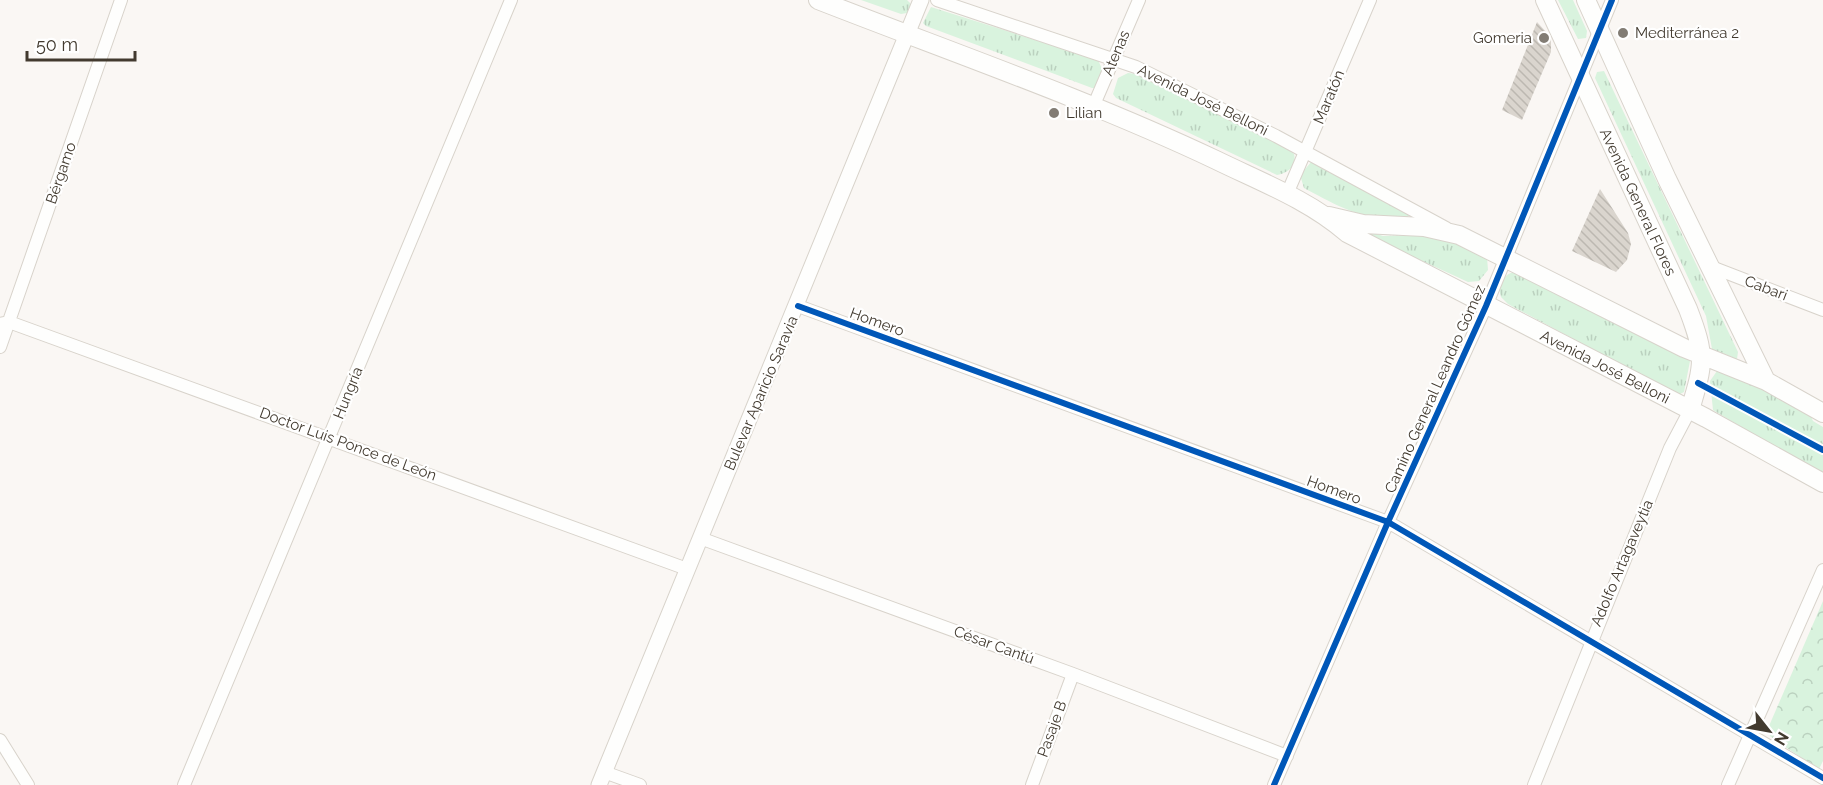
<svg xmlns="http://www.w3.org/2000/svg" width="1823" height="785" viewBox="0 0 1823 785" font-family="Raleway,sans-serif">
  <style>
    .grass { fill: url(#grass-tufts) }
    .park { fill: url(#park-crowns) }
    .building { fill: url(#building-back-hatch) }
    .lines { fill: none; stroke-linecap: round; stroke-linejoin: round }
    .minor-casing { stroke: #d8d3cb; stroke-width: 14 }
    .tertiary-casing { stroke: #d8d3cb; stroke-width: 17 }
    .secondary-casing { stroke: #d8d3cb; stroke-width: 20 }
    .minor { stroke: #fefefd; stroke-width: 12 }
    .tertiary { stroke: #fefefd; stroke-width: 15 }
    .secondary { stroke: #fefefd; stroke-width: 18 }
    .cycleway-casing { stroke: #fff; stroke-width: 10 }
    .cycleway { stroke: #0057b8; stroke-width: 6 }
    .poi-dot { fill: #827c74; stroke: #fff; stroke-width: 2 }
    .labels { text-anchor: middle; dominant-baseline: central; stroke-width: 4.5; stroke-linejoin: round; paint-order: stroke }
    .poi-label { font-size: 15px; fill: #423a2f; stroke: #fff; text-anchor: start }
    .street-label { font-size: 15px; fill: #423a2f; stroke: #fff }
  </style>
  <defs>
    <pattern id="grass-tufts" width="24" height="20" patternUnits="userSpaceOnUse" patternTransform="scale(1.5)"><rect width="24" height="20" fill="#d9f3de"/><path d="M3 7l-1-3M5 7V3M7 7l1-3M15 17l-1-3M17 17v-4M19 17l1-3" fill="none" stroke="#bbd1bf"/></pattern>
    <pattern id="park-crowns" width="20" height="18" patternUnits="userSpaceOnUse" patternTransform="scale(1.5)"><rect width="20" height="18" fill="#d9f3de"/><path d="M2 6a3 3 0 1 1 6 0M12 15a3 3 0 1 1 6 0" fill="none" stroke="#bbd1bf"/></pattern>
    <pattern id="building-back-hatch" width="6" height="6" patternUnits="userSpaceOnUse" patternTransform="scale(1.5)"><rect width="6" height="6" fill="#dad5ce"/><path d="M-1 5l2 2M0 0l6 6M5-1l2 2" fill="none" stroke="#bcb8b1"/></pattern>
  </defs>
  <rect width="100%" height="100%" fill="#faf7f4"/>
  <path class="grass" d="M 861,0 L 907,0 L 911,4 L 907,13 L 901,14 Z
    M 1558,0 L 1573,0 L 1587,31 L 1586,38 L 1578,39 Z
    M 931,7 L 1098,60 L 1103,71 L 1095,88 L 1092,88 L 926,26 L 923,23 Z
    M 1604,71 L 1738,352 L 1737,359 L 1712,349 L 1706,316 L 1595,78 L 1597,72 Z
    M 1128,73 L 1137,74 L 1286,148 L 1294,154 C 1297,166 1288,173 1277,175 L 1116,98 L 1113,94 L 1118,78 Z
    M 1312,161 L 1412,215 C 1376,229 1334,204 1304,188 L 1300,175 Z
    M 1338,222 L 1383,236 L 1435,234 L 1487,257 L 1488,270 L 1479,281 L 1468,282 Z
    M 1514,272 L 1688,357 L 1690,361 L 1684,392 L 1678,395 L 1508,304 L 1501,297 C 1497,286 1502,275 1514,272 Z
    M 1717,371 L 1727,371 L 1809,412 L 1813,421 L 1823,427 L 1823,476 L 1713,410 L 1710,381 Z"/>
  <path class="park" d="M 1823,601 L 1823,761 L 1819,769 L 1776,741 L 1770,736 L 1769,726 Z"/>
  <path class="building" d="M 1537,22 L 1548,34 L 1551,41 L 1551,52 L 1522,120 L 1502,110 Z
    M 1600,189 L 1628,233 L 1631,244 L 1627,260 L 1616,272 L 1572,251 Z"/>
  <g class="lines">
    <g class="minor-casing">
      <path id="minor" d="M 937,0 L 1136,67 L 1276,136 L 1446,228
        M 1093,107 L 1139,0
        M 1287,194 L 1370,0
        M 1709,266 L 1823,310
        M 798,306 L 1388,522 L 1823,778
        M 0,324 L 9,322 L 687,569
        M 0,347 L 121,0
        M 700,538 L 1073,674 L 1287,756
        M 0,740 L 28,785
        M 604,772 L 640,785
        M 184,785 L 511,0
        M 1032,785 L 1073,674
        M 1274,785 L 1388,522 L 1486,306 L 1612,0
        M 1534,785 L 1670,448 L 1690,410
        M 1728,785 L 1823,570"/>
    </g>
    <g class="tertiary-casing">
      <path id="tertiary" d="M 599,785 L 921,0"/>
    </g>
    <g class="secondary-casing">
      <path id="secondary" d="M 818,0 C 951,52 1087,99 1216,160 C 1261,182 1309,200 1347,233 L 1706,418 L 1823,483
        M 1545,0 L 1688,309 C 1706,356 1704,363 1690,410
        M 1586,0 L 1667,179 L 1766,381
        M 1329,216 L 1363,224 L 1424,227 L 1459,235 L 1684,348 L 1766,381 L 1823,413"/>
    </g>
    <use href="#minor" class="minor"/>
    <use href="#tertiary" class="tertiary"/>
    <use href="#secondary" class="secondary"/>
    <g class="cycleway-casing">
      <path id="cycleway" d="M 798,306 L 1388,522 L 1823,778
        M 1698,383 L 1823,450
        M 1274,785 L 1388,522 L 1486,306 L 1612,0"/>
    </g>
    <use href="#cycleway" class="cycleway"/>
  </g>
  <g class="poi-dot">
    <circle cx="1623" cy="33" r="6"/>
    <circle cx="1544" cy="38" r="6"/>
    <circle cx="1054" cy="113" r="6"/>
  </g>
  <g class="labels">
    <g class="poi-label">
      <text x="1635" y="33">Mediterránea 2</text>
      <text x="1532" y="38" text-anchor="end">Gomeria</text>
      <text x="1066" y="113">Lilian</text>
    </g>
    <g class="street-label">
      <text transform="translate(1116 53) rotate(-67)">Atenas</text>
      <text transform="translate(1329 97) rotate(-67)">Maratón</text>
      <text transform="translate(1203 100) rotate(26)">Avenida José Belloni</text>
      <text transform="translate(61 173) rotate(-71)">Bérgamo</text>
      <text transform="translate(1638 202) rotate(65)">Avenida General Flores</text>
      <text transform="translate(1766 288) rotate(21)">Cabari</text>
      <text transform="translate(877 322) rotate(20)">Homero</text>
      <text transform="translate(1605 367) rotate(27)">Avenida José Belloni</text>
      <text transform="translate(1435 389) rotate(-66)">Camino General Leandro Gómez</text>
      <text transform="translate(348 393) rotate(-68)">Hungría</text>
      <text transform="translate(761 393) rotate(-67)">Bulevar Aparicio Saravia</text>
      <text transform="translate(348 444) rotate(20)">Doctor Luis Ponce de León</text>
      <text transform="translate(1334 490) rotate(20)">Homero</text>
      <text transform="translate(1622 563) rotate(-67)">Adolfo Artagaveytia</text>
      <text transform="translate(994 645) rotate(20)">César Cantú</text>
      <text transform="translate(1052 729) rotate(-70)">Pasaje B</text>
    </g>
  </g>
  <g transform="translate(1769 731) rotate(121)" stroke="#ffffff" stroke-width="4.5" paint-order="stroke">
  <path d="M0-4.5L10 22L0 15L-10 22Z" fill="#423a2f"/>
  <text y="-9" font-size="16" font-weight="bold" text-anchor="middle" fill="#423a2f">N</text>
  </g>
  <path d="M27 51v9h108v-9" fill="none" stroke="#423a2f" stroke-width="3"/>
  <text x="36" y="51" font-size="18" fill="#423a2f" stroke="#ffffff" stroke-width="4.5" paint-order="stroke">50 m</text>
</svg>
